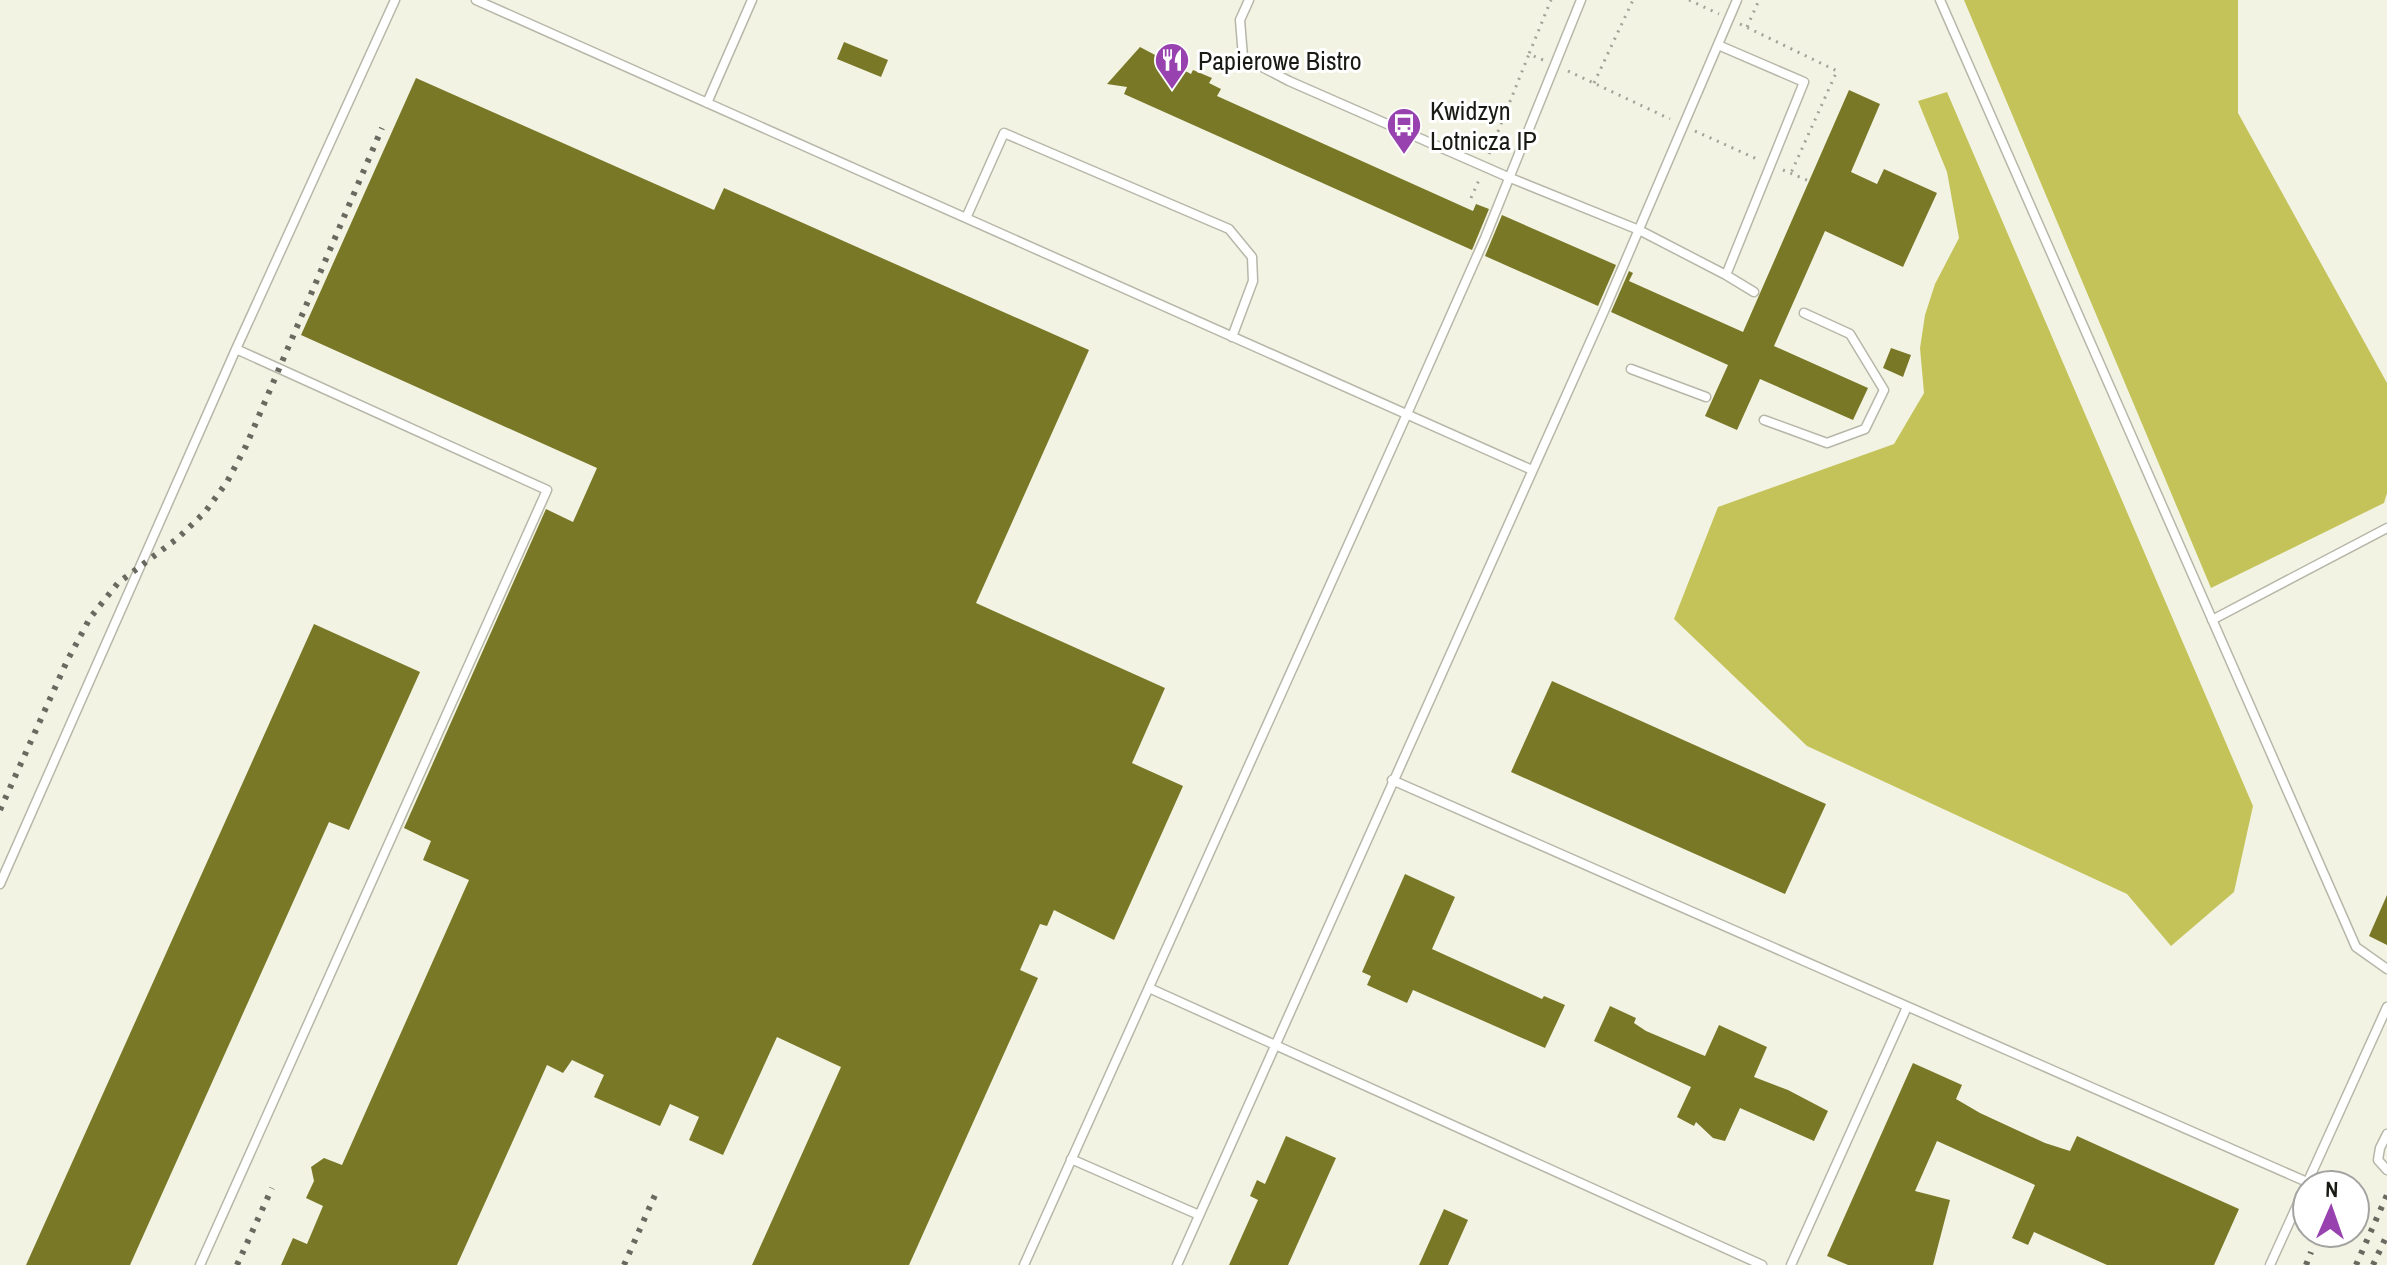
<svg xmlns="http://www.w3.org/2000/svg" width="2387" height="1265" viewBox="0 0 2387 1265" font-family="'Archivo Narrow',sans-serif">
  <style>
    .forest { fill: #c4c35a }
    .building { fill: #797827 }
    .lines { fill: none; stroke-linecap: round; stroke-linejoin: round }
    .service-casing { stroke: #b7b7a9; stroke-width: 11 }
    .path { stroke: #a2a297; stroke-width: 3; stroke-dasharray: 2 6; stroke-linecap: butt }
    .service { stroke: #fff; stroke-width: 8 }
    .rail { stroke: #696960; stroke-width: 6; stroke-dasharray: 4 8; stroke-linecap: butt }
    .labels { text-anchor: middle; dominant-baseline: central; stroke-width: 6; stroke-linejoin: round; paint-order: stroke }
    .poi-label { font-size: 26px; fill: #1a1a15; stroke: #fff; text-anchor: start }
  </style>
  <rect width="100%" height="100%" fill="#f3f3e4"/>
  <path class="forest" d="M 1964,0 L 2238,0 L 2238,113 L 2387,383 L 2387,493 L 2384,503 L 2211,588 Z
    M 1947,92 L 2253,806 L 2234,892 L 2171,946 L 2127,894 L 1807,746 L 1674,619 L 1718,507 L 1894,444 L 1924,393 L 1920,348 L 1925,315 L 1935,284 L 1959,238 L 1947,172 L 1918,101 Z"/>
  <path class="building" d="M 844,42 L 888,60 L 881,77 L 837,59 Z
    M 1140,47 L 1191,74 L 1193,70 L 1212,78 L 1209,83 L 1221,89 L 1217,96 L 1473,211 L 1476,204 L 1489,209 L 1472,250 L 1124,94 L 1127,87 L 1107,84 Z
    M 416,78 L 714,210 L 724,188 L 1089,350 L 976,603 L 1165,688 L 1132,763 L 1183,786 L 1114,940 L 1054,910 L 1047,926 L 1040,924 L 1020,970 L 1038,978 L 909,1265 L 752,1265 L 841,1067 L 777,1037 L 723,1155 L 689,1140 L 699,1117 L 670,1104 L 660,1126 L 594,1097 L 604,1075 L 572,1060 L 563,1073 L 547,1065 L 457,1265 L 281,1265 L 293,1238 L 307,1244 L 323,1206 L 306,1198 L 314,1181 L 311,1167 L 324,1158 L 342,1165 L 469,880 L 423,860 L 431,841 L 404,828 L 546,509 L 573,522 L 597,468 L 301,335 Z
    M 1849,90 L 1880,104 L 1851,172 L 1877,184 L 1884,169 L 1937,193 L 1903,267 L 1825,231 L 1774,346 L 1868,388 L 1853,420 L 1760,379 L 1737,430 L 1705,416 L 1728,365 L 1611,312 L 1629,271 L 1633,273 L 1629,281 L 1743,332 Z
    M 1502,215 L 1616,265 L 1598,306 L 1485,256 Z
    M 1891,348 L 1911,355 L 1903,377 L 1883,368 Z
    M 314,624 L 420,672 L 349,830 L 329,822 L 130,1265 L 26,1265 Z
    M 1552,681 L 1826,804 L 1785,894 L 1511,772 Z
    M 1405,874 L 1455,897 L 1432,949 L 1542,999 L 1544,996 L 1565,1005 L 1545,1048 L 1413,990 L 1407,1003 L 1367,985 L 1371,976 L 1362,972 Z
    M 2387,895 L 2387,945 L 2369,936 Z
    M 1610,1006 L 1636,1018 L 1634,1023 L 1646,1031 L 1705,1056 L 1719,1025 L 1767,1047 L 1754,1077 L 1788,1090 L 1828,1111 L 1814,1141 L 1740,1108 L 1725,1141 L 1713,1138 L 1696,1122 L 1694,1126 L 1677,1117 L 1691,1087 L 1594,1041 Z
    M 1913,1063 L 1962,1085 L 1956,1099 L 1980,1113 L 2045,1143 L 2070,1151 L 2077,1136 L 2239,1209 L 2214,1265 L 2107,1265 L 2034,1232 L 2028,1245 L 2012,1238 L 2035,1185 L 1937,1141 L 1915,1191 L 1950,1200 L 1933,1265 L 1848,1265 L 1827,1256 Z
    M 1286,1136 L 1336,1158 L 1288,1265 L 1229,1265 L 1258,1200 L 1250,1196 L 1257,1180 L 1265,1184 Z
    M 1444,1209 L 1468,1220 L 1448,1265 L 1419,1265 Z"/>
  <g class="lines">
    <g class="service-casing">
      <path id="service" d="M 476,0 L 1532,470
        M 1249,0 L 1240,20 L 1243,57 L 1289,81 L 1508,177 L 1639,230 L 1726,275 L 1804,82 L 1718,45
        M 1940,0 L 2356,947 L 2387,969
        M 707,103 L 752,0
        M 966,218 L 1004,133 L 1229,229 L 1252,257 L 1253,281 L 1232,337
        M 1726,275 L 1754,292
        M 1631,369 L 1706,397
        M 1764,420 L 1827,443 L 1865,429 L 1884,390 L 1850,334 L 1804,313
        M 2212,620 L 2387,528
        M 1392,780 L 2307,1182
        M 0,884 L 236,349 L 395,0
        M 1149,988 L 1762,1265
        M 2387,1134 L 2380,1148 L 2378,1160 L 2387,1170
        M 1071,1159 L 1199,1215
        M 200,1265 L 547,490 L 236,349
        M 1024,1265 L 1407,414 L 1485,238 L 1581,0
        M 1177,1265 L 1604,311 L 1737,0
        M 1791,1265 L 1907,1007
        M 2270,1265 L 2387,1007"/>
    </g>
    <path class="path" d="M 1689,0 L 1719,14
      M 1740,24 L 1837,71 L 1791,173
      M 1747,27 L 1759,0
      M 1543,60 L 1529,54 L 1551,0
      M 1568,71 L 1670,119
      M 1594,83 L 1633,0
      M 1695,131 L 1757,159
      M 1489,154 L 1529,54
      M 1783,170 L 1809,181
      M 1471,198 L 1479,180"/>
    <use href="#service" class="service"/>
    <path class="rail" d="M 0,810 L 67,661 L 90,618 L 118,583 L 178,538 L 205,512 L 227,482 L 246,446 L 382,128
      M 237,1265 L 272,1188
      M 624,1265 L 655,1195
      M 2306,1265 L 2311,1252
      M 2356,1265 L 2387,1195
      M 2373,1265 L 2387,1235"/>
  </g>
  <defs>
    <g id="restaurant-pin" transform="scale(1.8)"><path d="M0 17L-7.5 6A9.5 9.5 0 1 1 7.5 6Z" fill="#9842af" stroke="#fff"/><path d="M-5-6h1v4h1v-4h1v4h1v-4h1v5L-1.5 .5V6h-2V.5L-5-1ZM5-6V6H3V1.5H1.5Q1.5-4 5-6Z" fill="#fff"/></g>
    <g id="bus-pin" transform="scale(1.8)"><path d="M0 17L-7.5 6A9.5 9.5 0 1 1 7.5 6Z" fill="#9842af" stroke="#fff"/><path d="M-5-6H5V4H4V6H2V4H-2V6H-4V4H-5ZM-3.5-4V0h7V-4ZM-3.5 1.2v1.5H-2V1.2ZM2 1.2v1.5H3.5V1.2Z" fill="#fff"/></g>
  </defs>
  <g fill-rule="evenodd">
    <use href="#restaurant-pin" x="1172" y="60"/>
    <use href="#bus-pin" x="1404" y="125"/>
  </g>
  <g class="labels">
    <g class="poi-label">
      <text x="1198" y="60">Papierowe Bistro</text>
      <text x="1430" y="110">Kwidzyn<tspan x="1430" dy="30">Lotnicza IP</tspan></text>
    </g>
  </g>
  <g transform="translate(2331 1209) rotate(2)"><circle r="38" fill="#ffffff" stroke="#a3a3a1" stroke-width="2"/>
  <path d="M0-6L14 30L0 20L-14 30Z" fill="#9842af"/>
  <text y="-12" font-size="22" font-weight="bold" text-anchor="middle" fill="#1a1a15">N</text>
  </g>
</svg>
